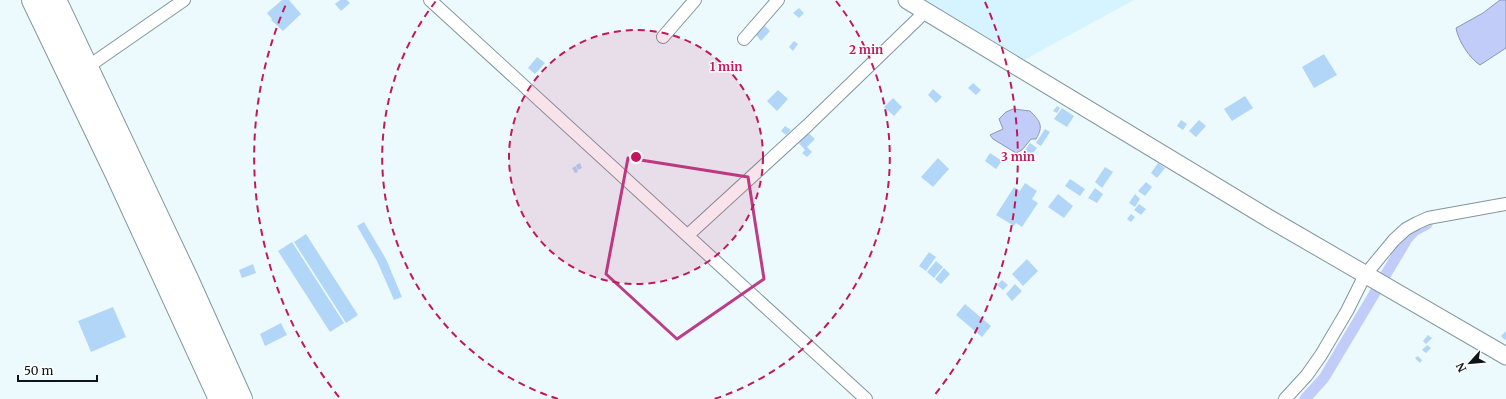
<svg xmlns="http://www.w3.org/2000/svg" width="1506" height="399" viewBox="0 0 1506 399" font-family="Merriweather,serif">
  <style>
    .built { fill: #d5f4ff }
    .water { fill: #c1cdf8; stroke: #8b96b5 }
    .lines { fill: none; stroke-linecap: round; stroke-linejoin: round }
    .canal { stroke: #c1cdf8; stroke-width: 11 }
    .building { fill: #b2d6f8 }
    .street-casing { stroke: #82979e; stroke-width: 14 }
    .secondary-casing { stroke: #82979e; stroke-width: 19 }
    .highway-casing { stroke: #82979e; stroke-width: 24 }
    .street { stroke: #fff; stroke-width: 12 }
    .secondary { stroke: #fff; stroke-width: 17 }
    .highway { stroke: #fff; stroke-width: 22 }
    .marked { fill: none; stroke: #bc3c87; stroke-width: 3; stroke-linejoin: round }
    .ring { fill: none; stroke: #c2185b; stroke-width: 2; stroke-dasharray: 7 5 }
    .centre { fill: #c2185b; stroke: #fff; stroke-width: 2 }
    .ring-label { font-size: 12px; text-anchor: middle; font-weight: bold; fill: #c2185b; stroke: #fff; stroke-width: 3; stroke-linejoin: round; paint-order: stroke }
  </style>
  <rect width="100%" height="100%" fill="#ecfafe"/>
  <path class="built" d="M 919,0 L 1134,0 L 1022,61 Z"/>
  <path class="water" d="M 1500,0 L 1506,0 L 1506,48 L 1480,65 C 1469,58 1458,40 1456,28 L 1483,13 Z
    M 1013,109 L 1030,111 C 1040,121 1044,126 1036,139 L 1031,139 L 1022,150 L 1016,153 L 993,139 L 990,135 L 1003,129 L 999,119 L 1006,112 Z"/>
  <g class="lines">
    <path class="canal" d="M 1305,399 L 1324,378 L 1407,239 L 1414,231 L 1427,224"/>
  </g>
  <path class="building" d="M 282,0 L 289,0 L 301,14 L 283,31 L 271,20 L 272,19 L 267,13 Z
    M 340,0 L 347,0 L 350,3 L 341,11 L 335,4 Z
    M 799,8 L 804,13 L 799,18 L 793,13 Z
    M 765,26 L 770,31 L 761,41 L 756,35 Z
    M 794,41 L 798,44 L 793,51 L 789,47 Z
    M 1324,54 L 1337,75 L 1314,88 L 1302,67 Z
    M 537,57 L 545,63 L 535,74 L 528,68 Z
    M 973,83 L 981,90 L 976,95 L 968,88 Z
    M 933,89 L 942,97 L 936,103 L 928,95 Z
    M 778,90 L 788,99 L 777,111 L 767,101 Z
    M 1245,96 L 1253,108 L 1232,121 L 1224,109 Z
    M 893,98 L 902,107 L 894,116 L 884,107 Z
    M 1057,106 L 1060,108 L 1057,113 L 1053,111 Z
    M 1062,108 L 1074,116 L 1067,127 L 1054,119 Z
    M 1181,120 L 1187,124 L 1183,130 L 1177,126 Z
    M 1199,120 L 1206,126 L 1196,137 L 1189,131 Z
    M 785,126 L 791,130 L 786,135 L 781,131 Z
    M 1045,129 L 1050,132 L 1041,146 L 1036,143 Z
    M 806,131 L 815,139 L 807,147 L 812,152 L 807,157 L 802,153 L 805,150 L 797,141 Z
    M 1030,143 L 1037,148 L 1030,157 L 1024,152 Z
    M 990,153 L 1002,161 L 996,169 L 985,161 Z
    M 938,158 L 949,169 L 933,187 L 921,177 Z
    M 580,163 L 582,168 L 578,170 L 576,165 Z
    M 1158,163 L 1165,168 L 1157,178 L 1151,173 Z
    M 576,166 L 578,172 L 575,173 L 572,168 Z
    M 1105,167 L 1113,172 L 1102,188 L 1095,182 Z
    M 1070,179 L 1085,189 L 1080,196 L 1065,186 Z
    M 1146,182 L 1152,187 L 1145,196 L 1138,191 Z
    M 1025,183 L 1037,191 L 1032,199 L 1038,203 L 1022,227 L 1016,223 L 1014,226 L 996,215 L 1014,187 L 1020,191 Z
    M 1095,188 L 1103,194 L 1097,203 L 1088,198 Z
    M 1058,194 L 1073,206 L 1064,218 L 1048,207 Z
    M 1135,194 L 1140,199 L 1135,207 L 1129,203 Z
    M 1139,204 L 1146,209 L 1141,215 L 1134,210 Z
    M 1131,214 L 1135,217 L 1131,222 L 1127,219 Z
    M 364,222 L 386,259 L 402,297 L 394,300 L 377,261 L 357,226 Z
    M 306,234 L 358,315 L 346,323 L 294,242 Z
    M 292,242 L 344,323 L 330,332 L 278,251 Z
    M 929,252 L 936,257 L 926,271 L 919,266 Z
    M 1027,259 L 1038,271 L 1023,286 L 1012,274 Z
    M 936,261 L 943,267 L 934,278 L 927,272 Z
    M 253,264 L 256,273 L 242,278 L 239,270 Z
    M 944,268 L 950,274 L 941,284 L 935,279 Z
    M 1002,280 L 1008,285 L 1003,290 L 997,285 Z
    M 1015,284 L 1022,291 L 1012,301 L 1006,294 Z
    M 965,304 L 991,326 L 982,337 L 956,315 Z
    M 113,307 L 126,337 L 91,352 L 78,321 Z
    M 281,323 L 287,335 L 265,346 L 260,334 Z
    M 1506,331 L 1506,339 L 1505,340 L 1501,336 Z
    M 1428,335 L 1432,338 L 1426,344 L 1423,341 Z
    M 1427,345 L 1431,348 L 1426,353 L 1422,350 Z
    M 1418,356 L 1422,360 L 1420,363 L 1415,358 Z"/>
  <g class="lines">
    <g class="street-casing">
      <path id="street" d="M 430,0 L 866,399
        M 663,37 L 695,0
        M 744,39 L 778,0
        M 86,68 L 184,0
        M 688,235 L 808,125 L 926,11
        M 1285,399 L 1307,375 L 1321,355 L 1347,311 L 1365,275 L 1394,240 L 1406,229 L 1417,223 L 1428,218 L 1506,204"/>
    </g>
    <g class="secondary-casing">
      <path id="secondary" d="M 907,0 L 1268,218 L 1506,356"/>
    </g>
    <g class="highway-casing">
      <path id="highway" d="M 33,0 L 117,175 L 220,399
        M 55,0 L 187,279 L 241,399"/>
    </g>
    <use href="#street" class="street"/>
    <use href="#secondary" class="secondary"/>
    <use href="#highway" class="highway"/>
  </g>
  <path class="marked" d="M 628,158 L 748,177 L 764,279 L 677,339 L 606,274 Z"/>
  <circle cx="636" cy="157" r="127" fill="#c2185b" fill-opacity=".12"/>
  <g class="ring">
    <circle cx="636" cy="157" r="127"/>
    <path d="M558 399A254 254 0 0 1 436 1M836 1A254 254 0 0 1 714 399"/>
    <path d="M339 397A382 382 0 0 1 287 2M985 2A382 382 0 0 1 933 397"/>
  </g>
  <circle cx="636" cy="157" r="6" class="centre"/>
  <g class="ring-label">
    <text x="866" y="54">2 min</text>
    <text x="726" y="71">1 min</text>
    <text x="1018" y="161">3 min</text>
  </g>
  <g transform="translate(1470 363) rotate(243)" stroke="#ffffff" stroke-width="3" paint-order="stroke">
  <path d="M0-3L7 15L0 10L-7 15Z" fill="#0d1518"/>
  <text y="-6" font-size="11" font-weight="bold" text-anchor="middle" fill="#0d1518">N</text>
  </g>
  <path d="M18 375v6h79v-6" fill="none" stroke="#0d1518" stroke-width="2"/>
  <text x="24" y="375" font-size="12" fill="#0d1518" stroke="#ffffff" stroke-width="3" paint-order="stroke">50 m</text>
</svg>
